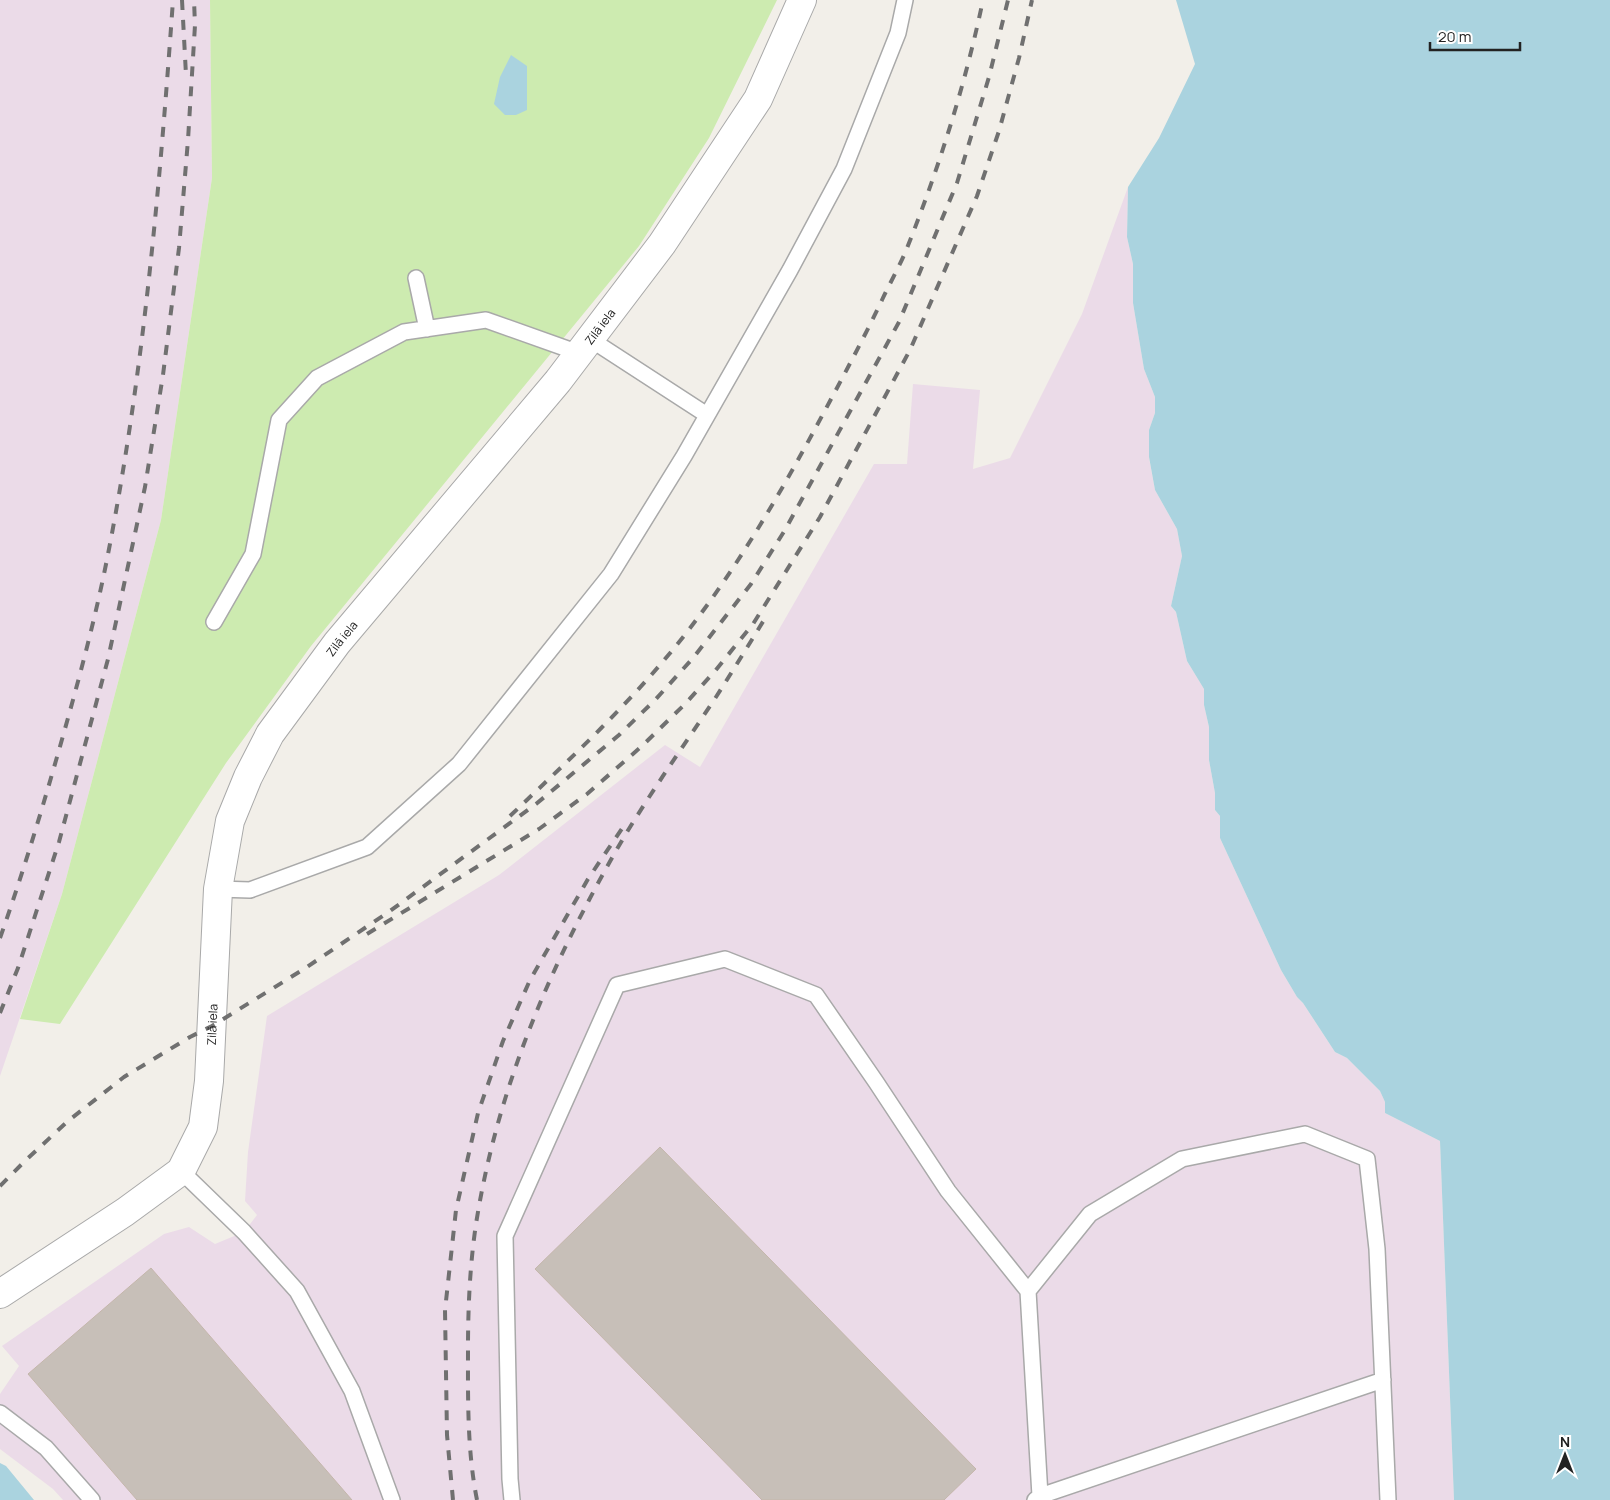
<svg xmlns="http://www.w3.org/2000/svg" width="1610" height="1500" viewBox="0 0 1610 1500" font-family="Manrope,sans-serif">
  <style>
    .industrial { fill: #ebdbe8 }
    .grass { fill: #cdebb0 }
    .water { fill: #aad3df }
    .building { fill: #c7bfb8; stroke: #c4b6ab }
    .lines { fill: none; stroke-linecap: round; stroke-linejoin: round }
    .lane-casing { stroke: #a9a9a9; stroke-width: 18 }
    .street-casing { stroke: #a9a9a9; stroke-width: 30 }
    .lane { stroke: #fff; stroke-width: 15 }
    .street { stroke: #fff; stroke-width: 28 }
    .rail { stroke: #707070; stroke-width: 4; stroke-dasharray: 10 10; stroke-linecap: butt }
    .labels { text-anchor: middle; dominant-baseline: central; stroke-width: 4.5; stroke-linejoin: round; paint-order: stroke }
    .street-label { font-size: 12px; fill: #222; stroke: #fff }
  </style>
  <rect width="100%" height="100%" fill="#f2efe9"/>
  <path class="industrial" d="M 0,0 L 210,0 L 212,178 L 161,520 L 62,894 L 0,1076 Z
    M 1128,187 L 1127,237 L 1133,264 L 1133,303 L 1144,369 L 1155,397 L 1155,413 L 1149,430 L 1149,458 L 1155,490 L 1177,529 L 1182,556 L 1171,606 L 1176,612 L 1187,661 L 1204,689 L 1204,705 L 1209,727 L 1209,760 L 1215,793 L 1215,810 L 1220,816 L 1220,838 L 1281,970 L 1297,997 L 1303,1003 L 1335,1052 L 1347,1058 L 1380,1091 L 1385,1102 L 1385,1113 L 1440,1141 L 1454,1500 L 63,1500 L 53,1489 L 0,1449 L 0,1394 L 19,1366 L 2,1346 L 164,1234 L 189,1227 L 215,1244 L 244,1232 L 257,1215 L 245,1201 L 248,1152 L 267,1016 L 499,875 L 665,745 L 700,767 L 874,464 L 907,464 L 913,384 L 980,390 L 973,469 L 1010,458 L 1082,314 Z"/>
  <path class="grass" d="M 210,0 L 777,0 L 709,138 L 639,246 L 311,646 L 226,763 L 60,1024 L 20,1019 L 62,894 L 161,520 L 212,178 Z"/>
  <path class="water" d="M 1176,0 L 1610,0 L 1610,1500 L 1454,1500 L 1440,1141 L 1385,1113 L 1385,1102 L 1380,1091 L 1347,1058 L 1335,1052 L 1303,1003 L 1297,997 L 1281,970 L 1220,838 L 1220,816 L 1215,810 L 1215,793 L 1209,760 L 1209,727 L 1204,705 L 1204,689 L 1187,661 L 1176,612 L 1171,606 L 1182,556 L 1177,529 L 1155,490 L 1149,457 L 1149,430 L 1155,413 L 1155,397 L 1144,369 L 1133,303 L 1133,264 L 1127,237 L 1128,187 L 1159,138 L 1195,64 Z
    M 511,55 L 527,66 L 527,110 L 516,115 L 505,115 L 494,104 L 500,77 Z
    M 0,1463 L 6,1466 L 34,1500 L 0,1500 Z"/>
  <path class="building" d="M 660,1147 L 976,1469 L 944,1500 L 762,1500 L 535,1269 Z
    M 151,1268 L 352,1500 L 137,1500 L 28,1374 Z"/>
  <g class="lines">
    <g class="lane-casing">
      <path id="lane" d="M 416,278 L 427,329
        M 590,339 L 707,415
        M 214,622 L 253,554 L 279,420 L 317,378 L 404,332 L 486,320 L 579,353
        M 218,889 L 250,890 L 367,847 L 459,764 L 611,574 L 684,456 L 790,270 L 844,169 L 898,33 L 905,0
        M 181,1171 L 244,1232 L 297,1291 L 352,1391 L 392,1500
        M 0,1413 L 46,1448 L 92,1500
        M 1040,1496 L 1383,1380
        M 512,1500 L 510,1479 L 505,1236 L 617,985 L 725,959 L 816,995 L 876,1082 L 948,1191 L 1028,1291
        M 1035,1500 L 1040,1496 L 1028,1291 L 1090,1214 L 1182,1159 L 1305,1134 L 1367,1159 L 1377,1249 L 1388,1500"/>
    </g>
    <g class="street-casing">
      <g id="street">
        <path id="s1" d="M 0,1294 L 125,1212 L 181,1171 L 203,1127 L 209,1081 L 218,889 L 230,821 L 248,777 L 270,734 L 337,643 L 558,381 L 662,244 L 758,99 L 802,0"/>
      </g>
    </g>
    <use href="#lane" class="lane"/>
    <use href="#street" class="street"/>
    <path class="rail" d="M 182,0 L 186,75
      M 510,816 C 572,757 634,700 687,632 C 736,569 777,499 815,429 C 838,386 861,344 882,300 C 889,285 898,269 905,253 C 938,171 965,86 983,0
      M 367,934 L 539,829 L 587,794 L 642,746 L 685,704 L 715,671 L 753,624 L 820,517 L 910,350 L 977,196 L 999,131 L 1019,58 L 1032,0
      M 0,938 C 22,876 41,813 59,750 C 78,683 96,617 109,549 C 144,368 160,184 173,0
      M 0,1013 L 18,968 L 59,842 L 108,659 L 145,487 L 163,375 L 179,248 L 188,140 L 195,25 L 194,0
      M 0,1186 L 26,1160 L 68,1121 L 124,1077 L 190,1037 L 212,1026 L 304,969 L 390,911 L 536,804 L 619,735 L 656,699 L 693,658 L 751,584 L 785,530 L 899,322 L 957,183 L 989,77 L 1008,0
      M 453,1500 L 447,1435 L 445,1310 L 456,1210 L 478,1113 L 503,1041 L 530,980 L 588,879 L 623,827
      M 477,1500 C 467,1450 468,1398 468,1348 C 468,1306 470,1264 476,1224 C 498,1084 553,959 624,837 C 653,789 685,744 716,697 C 732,672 748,646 764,620"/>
  </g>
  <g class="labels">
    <g class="street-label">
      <text stroke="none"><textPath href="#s1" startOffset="1196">Zilā iela</textPath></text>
      <text stroke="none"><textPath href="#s1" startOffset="791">Zilā iela</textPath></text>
      <text stroke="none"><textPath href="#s1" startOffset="371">Zilā iela</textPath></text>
    </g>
  </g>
  <g transform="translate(1565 1455)" stroke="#ffffff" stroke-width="4" paint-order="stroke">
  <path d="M0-4L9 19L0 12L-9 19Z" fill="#222222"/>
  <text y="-8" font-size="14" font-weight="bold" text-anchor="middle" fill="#222222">N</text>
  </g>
  <path d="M1430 42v8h90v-8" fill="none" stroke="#222222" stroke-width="2.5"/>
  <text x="1438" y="42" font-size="15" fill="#222222" stroke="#ffffff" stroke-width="4" paint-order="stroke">20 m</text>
</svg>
